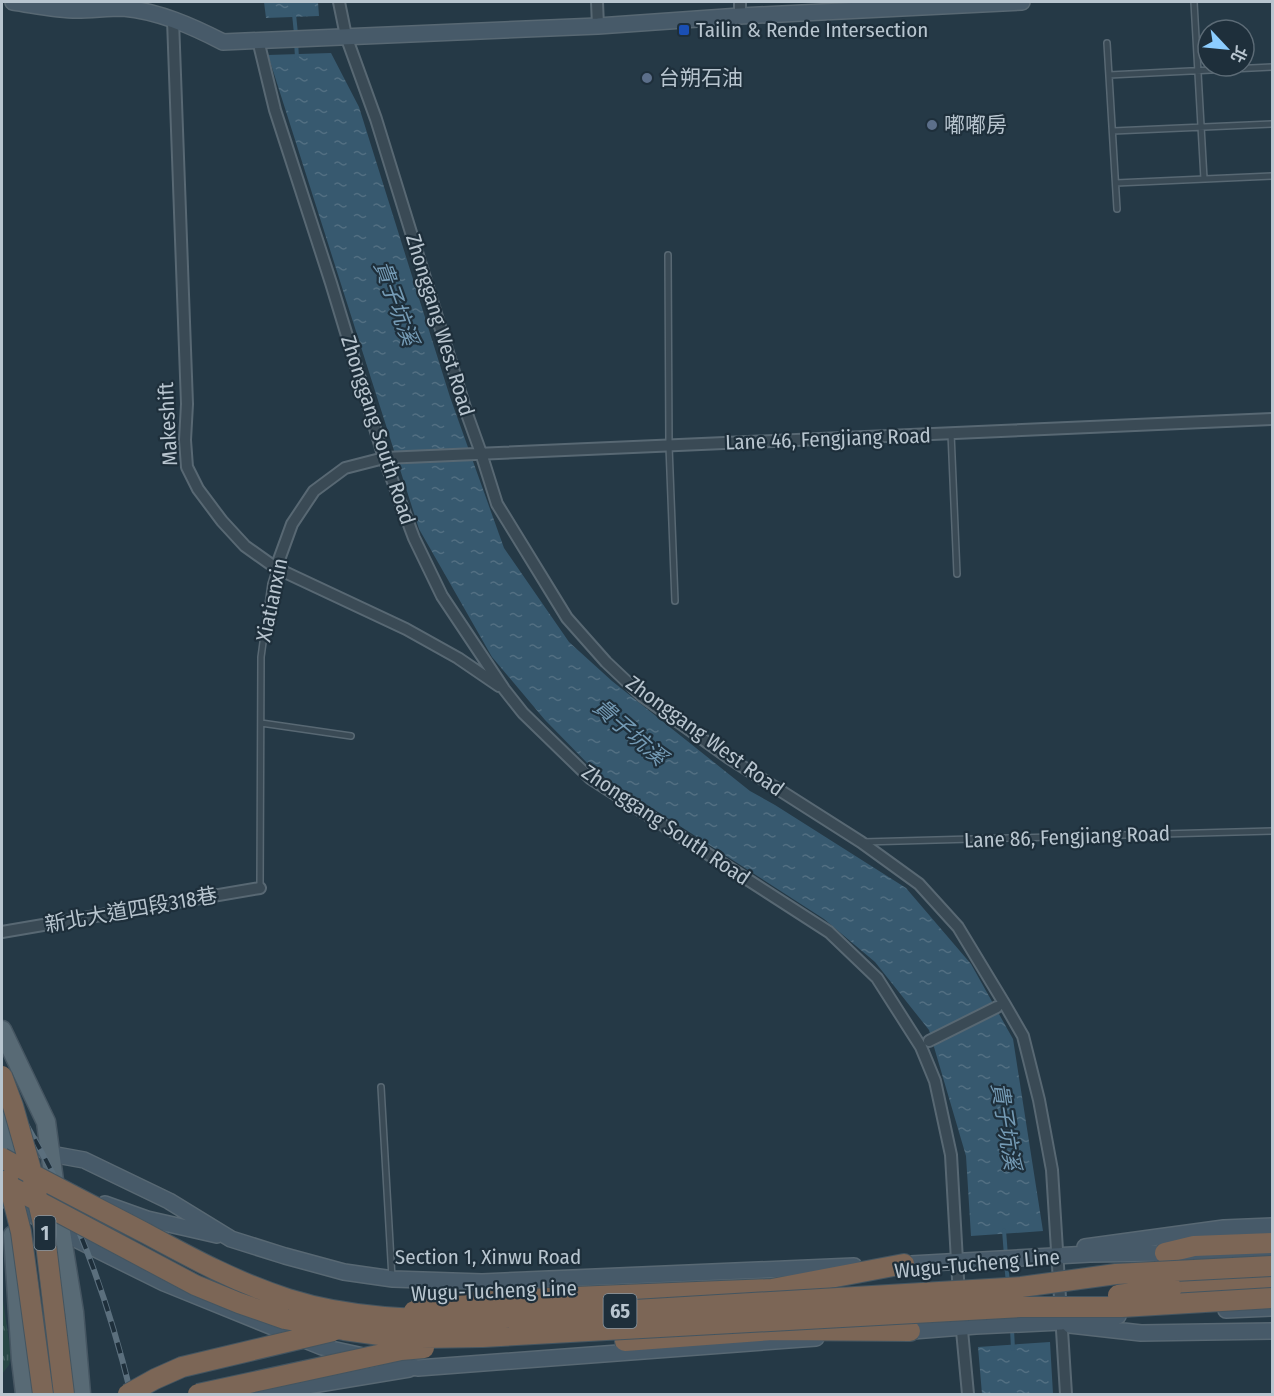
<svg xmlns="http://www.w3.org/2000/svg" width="1274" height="1396" viewBox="0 0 1274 1396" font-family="'Fira Sans Condensed','Noto Sans TC',sans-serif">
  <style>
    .grass { fill: url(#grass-tufts) }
    .water { fill: url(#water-ripples) }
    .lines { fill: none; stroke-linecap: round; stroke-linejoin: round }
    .stream { stroke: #37596f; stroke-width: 4 }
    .lane-casing { stroke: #586873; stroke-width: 8 }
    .street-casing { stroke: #586873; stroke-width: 14 }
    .secondary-casing { stroke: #586873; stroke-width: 18 }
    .primary-casing { stroke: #465662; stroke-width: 21 }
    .highway-casing { stroke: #445560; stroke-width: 22 }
    .lane { stroke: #3a4a55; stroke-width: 5 }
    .street { stroke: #3a4a55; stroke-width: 10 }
    .secondary { stroke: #475a69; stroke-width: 15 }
    .primary { stroke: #586a75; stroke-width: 18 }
    .highway { stroke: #7c6656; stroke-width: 20 }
    .rail-casing { stroke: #5b6f7d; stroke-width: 6 }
    .rail { stroke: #1e2f3b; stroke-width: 4; stroke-dasharray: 11; stroke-linecap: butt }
    .highway-bridge-casing { stroke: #445560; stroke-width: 22; stroke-linecap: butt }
    .highway-bridge { stroke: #7c6656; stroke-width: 20 }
    .transit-dot { fill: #1a4fb4; stroke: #1e2f3b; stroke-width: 2 }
    .service-dot { fill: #5c6f8a; stroke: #1e2f3b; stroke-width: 2 }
    .labels { text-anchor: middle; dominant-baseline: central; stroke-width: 4.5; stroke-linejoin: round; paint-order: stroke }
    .shield { fill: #1e2f3b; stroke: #8a98a3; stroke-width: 1.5 }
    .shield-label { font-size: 20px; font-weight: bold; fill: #b8c5cf }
    .poi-label { font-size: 21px; fill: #b8c5cf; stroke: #1e2f3b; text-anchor: start }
    .street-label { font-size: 21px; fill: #b8c5cf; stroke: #1e2f3b }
    .water-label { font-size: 22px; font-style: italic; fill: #759bb5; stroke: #1e2f3b }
  </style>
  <defs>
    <pattern id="grass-tufts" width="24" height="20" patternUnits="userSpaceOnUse" patternTransform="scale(1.5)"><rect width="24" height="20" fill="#274745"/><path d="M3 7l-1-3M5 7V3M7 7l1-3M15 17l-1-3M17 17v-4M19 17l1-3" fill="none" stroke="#44605f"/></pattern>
    <pattern id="water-ripples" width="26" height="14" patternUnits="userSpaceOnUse" patternTransform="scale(1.5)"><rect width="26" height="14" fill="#37596f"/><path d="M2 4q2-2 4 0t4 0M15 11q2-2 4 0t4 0" fill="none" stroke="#526f82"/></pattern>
  </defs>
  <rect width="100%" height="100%" fill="#253946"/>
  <path class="grass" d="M 2,1294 L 11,1355 L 9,1365 L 2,1374 Z"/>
  <path class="water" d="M 264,2 L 318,2 L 319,16 L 266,18 Z
    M 331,53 L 359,107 L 450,397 L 504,548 L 569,642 L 612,681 L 750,791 L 775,805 L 906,888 L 971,964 L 1013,1039 L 1043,1231 L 971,1236 L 966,1156 L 929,1030 L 875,962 L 824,919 L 596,772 L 545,720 L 492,657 L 419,529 L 268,55 Z
    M 1050,1342 L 1053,1394 L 982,1394 L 978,1347 Z"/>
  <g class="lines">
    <path class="stream" d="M 294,14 L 296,34
      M 296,41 L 297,58
      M 1004,1230 L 1006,1256
      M 1006,1263 L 1008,1283
      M 1012,1329 L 1013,1349"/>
    <g class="lane-casing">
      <path id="lane" d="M 1194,2 L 1204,179
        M 1107,43 L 1117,209
        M 1109,75 L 1272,67
        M 1113,131 L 1272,124
        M 1116,183 L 1272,176
        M 668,255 L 669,446 L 675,601
        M 951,433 L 957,574
        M 261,723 L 351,736
        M 863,842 L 1272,831
        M 260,888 L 261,657 L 271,584 L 276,568
        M 381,1087 L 392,1278"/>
    </g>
    <g class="street-casing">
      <path id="street" d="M 339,2 L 346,36 L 376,119 L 467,414 L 481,453 L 497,504 L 567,618 L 606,662 L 642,696 L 729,758 L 861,842 L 919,884 L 958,927 L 1004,1003 L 1023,1036 L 1039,1100 L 1052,1170 L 1066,1394
        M 597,2 L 598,26
        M 740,16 L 740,2
        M 173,20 L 187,404 L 185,440 L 187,467 L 198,489 L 222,521 L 245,546 L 276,568 L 406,629 L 458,658 L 499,686
        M 258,40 L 275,110 L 331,283 L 384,458 L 414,538 L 442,596 L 504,689 L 523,713 L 590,778 L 829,932 L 877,978 L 921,1047 L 935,1081 L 951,1155 L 959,1296
        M 276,568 L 292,524 L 314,491 L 345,468 L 384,458 L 1272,419
        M 2,932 L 260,888
        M 929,1041 L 997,1007
        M 961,1320 L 968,1394"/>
    </g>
    <g class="secondary-casing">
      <path id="secondary" d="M 13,2 C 34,5 55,10 77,10 C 92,10 107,8 123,8 C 158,11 192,26 223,42 L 598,26 L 740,16 L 1022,2
        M 18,1137 L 51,1154 L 84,1160 L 169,1201 L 231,1239 L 285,1256 L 344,1272 L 393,1279 L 482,1282 L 854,1266
        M 2,1198 L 11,1202 L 61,1232 L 164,1283 L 322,1347 L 418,1368 L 816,1338
        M 105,1204 L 147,1219 L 217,1235
        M 1085,1247 L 1224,1228 L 1272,1226
        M 893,1265 L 1090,1254 L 1165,1253 L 1195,1260 L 1272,1256
        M 1226,1310 L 1272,1308
        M 1070,1325 L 1141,1333 L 1272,1331
        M 900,1332 L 976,1326 L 1061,1322 L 1071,1318 L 1118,1316
        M 259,1394 L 409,1369"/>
    </g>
    <g class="primary-casing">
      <path id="primary" d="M 2,1030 L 46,1122 L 61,1232 L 74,1312 L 81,1394
        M 2,1121 L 5,1131 L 11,1174
        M 13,1235 L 21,1360 L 25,1394"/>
    </g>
    <g class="highway-casing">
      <path id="highway" d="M 1165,1253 L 1194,1246 L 1272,1243
        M 1172,1288 L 1272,1282
        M 623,1295 L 772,1289 L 904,1264
        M 625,1341 L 773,1330 L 910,1331"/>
    </g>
    <use href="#lane" class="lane"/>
    <use href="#street" class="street"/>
    <use href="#secondary" class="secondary"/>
    <use href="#primary" class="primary"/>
    <use href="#highway" class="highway"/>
    <g class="rail-casing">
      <path id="rail" d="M 2,1082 C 22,1118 44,1153 61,1191 C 92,1256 114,1324 131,1394"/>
    </g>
    <use href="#rail" class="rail"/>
    <g class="highway-bridge-casing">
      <path id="highway-bridge" d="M 2,1076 L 13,1106 L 30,1166 L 44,1228 L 64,1394
        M 2,1158 C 50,1184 99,1209 147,1234 C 193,1259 238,1283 288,1299 C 351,1319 417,1320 483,1319 L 1021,1287 L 1116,1274 L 1272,1266
        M 8,1180 L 21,1232 L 43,1394
        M 2,1182 L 195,1285 L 239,1303 L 285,1319 L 344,1330 L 380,1335 L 421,1338 L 483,1337 L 1020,1307 L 1122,1307 L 1272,1298
        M 1118,1295 L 1172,1288
        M 414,1311 L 427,1307 L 480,1301 L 623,1295
        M 128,1394 L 155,1379 L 182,1367 L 333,1331
        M 198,1394 L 401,1350 L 424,1348"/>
    </g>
    <use href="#highway-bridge" class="highway-bridge"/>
  </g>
  <rect class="transit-dot" x="678" y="24" width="12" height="12" rx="3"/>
  <g class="service-dot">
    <circle cx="647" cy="78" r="6"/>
    <circle cx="932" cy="125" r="6"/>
  </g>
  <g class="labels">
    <g class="shield">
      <rect x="34.5" y="1216" width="21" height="34" rx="4.5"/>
      <rect x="603.5" y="1294" width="33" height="34" rx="4.5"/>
    </g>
    <g class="shield-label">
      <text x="45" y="1233">1</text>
      <text x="620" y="1311">65</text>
    </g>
    <g class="poi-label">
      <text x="696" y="30">Tailin &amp; Rende Intersection</text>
      <text x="659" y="78">台朔石油</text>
      <text x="944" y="125">嘟嘟房</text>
    </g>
    <g class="street-label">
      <text transform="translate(440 325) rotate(73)">Zhonggang West Road</text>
      <text transform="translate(168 424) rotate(-93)">Makeshift</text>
      <text transform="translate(378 430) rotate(72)">Zhonggang South Road</text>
      <text transform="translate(828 439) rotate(-2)">Lane 46, Fengjiang Road</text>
      <text transform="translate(272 600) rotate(-78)">Xiatianxin</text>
      <text transform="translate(705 736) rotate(36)">Zhonggang West Road</text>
      <text transform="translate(666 825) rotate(34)">Zhonggang South Road</text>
      <text transform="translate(1067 837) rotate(-2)">Lane 86, Fengjiang Road</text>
      <text transform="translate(131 910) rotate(-10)">新北大道四段318巷</text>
      <text x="488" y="1257">Section 1, Xinwu Road</text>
      <text transform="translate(977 1264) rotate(-5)">Wugu-Tucheng Line</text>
      <text transform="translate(494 1291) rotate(-2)">Wugu-Tucheng Line</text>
    </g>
    <g class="water-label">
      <text transform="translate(396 303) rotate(70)">貴子坑溪</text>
      <text transform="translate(630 732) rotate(41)">貴子坑溪</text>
      <text transform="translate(1006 1126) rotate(81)">貴子坑溪</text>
    </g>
  </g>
  <rect width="1274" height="1396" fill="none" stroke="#b8c5cf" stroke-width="6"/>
  <g transform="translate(1226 48) rotate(116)"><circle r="28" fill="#1e2f3b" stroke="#5c6b76" stroke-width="1.5"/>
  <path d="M0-4.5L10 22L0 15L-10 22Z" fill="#8ccdff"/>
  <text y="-9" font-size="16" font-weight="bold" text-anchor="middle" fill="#b8c5cf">北</text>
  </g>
</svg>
